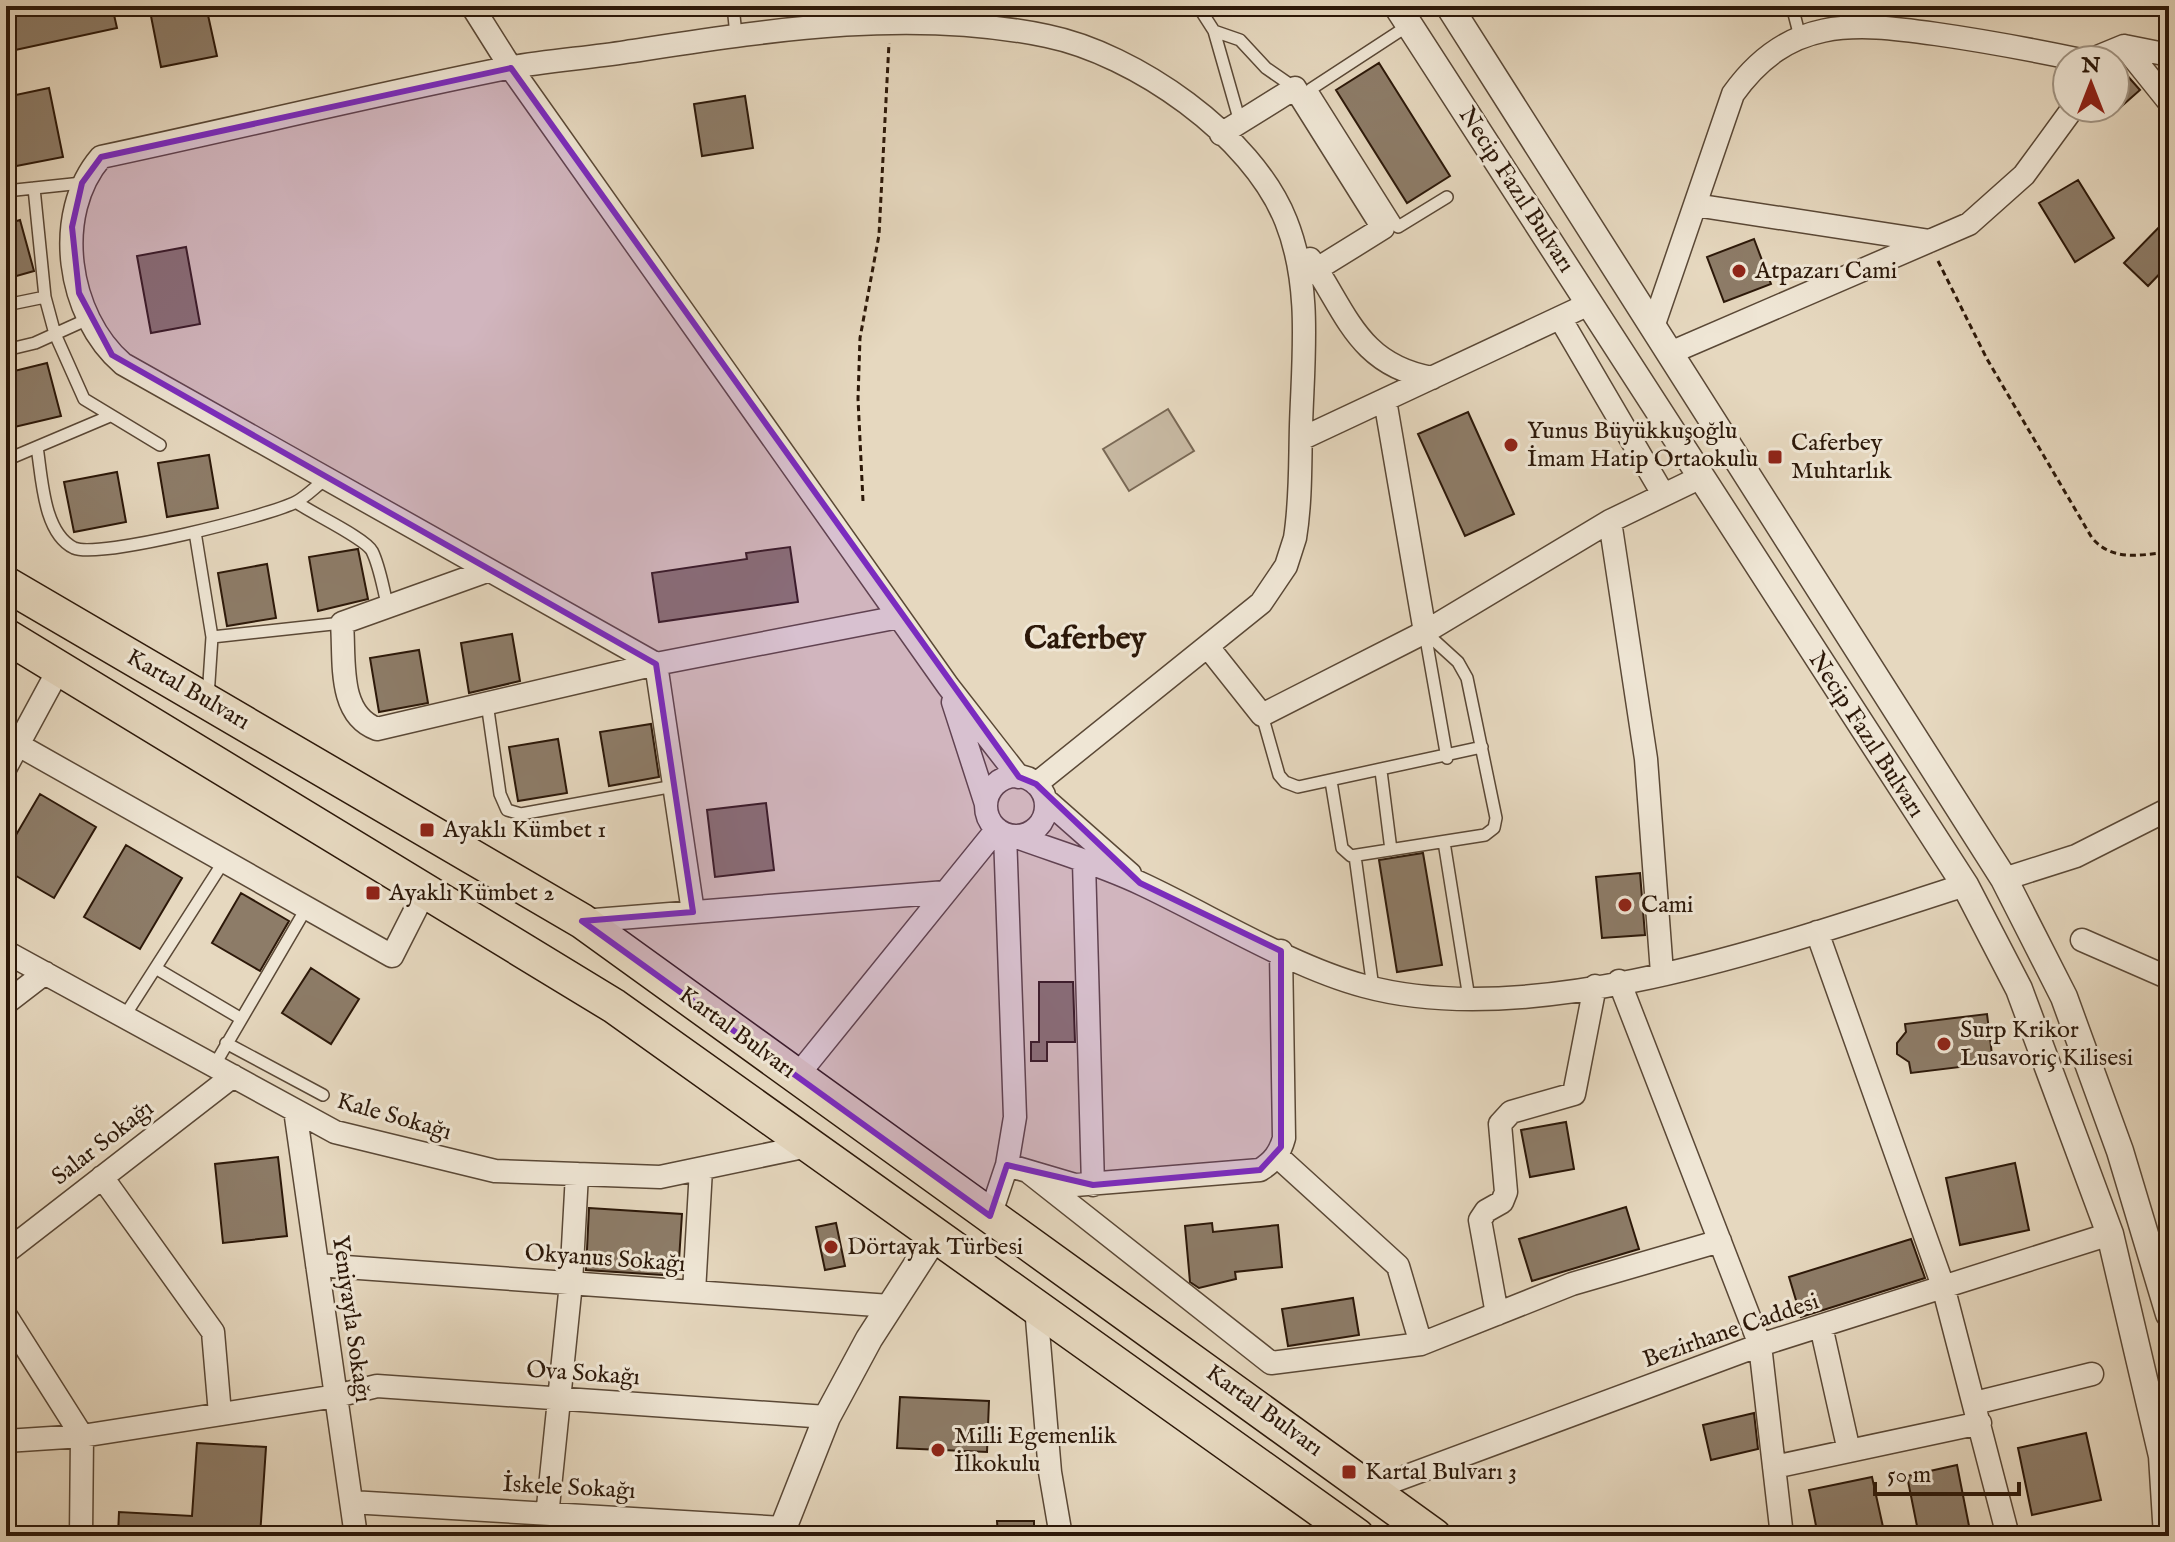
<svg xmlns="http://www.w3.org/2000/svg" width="2175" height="1542" viewBox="0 0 2175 1542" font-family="'IM FELL English',serif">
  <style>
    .green { fill: #c6b7a0; stroke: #796854; stroke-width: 2 }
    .building { fill: #8d7c68; stroke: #2c1809; stroke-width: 2 }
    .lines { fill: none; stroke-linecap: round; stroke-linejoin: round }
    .service-casing { stroke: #5a4836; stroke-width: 14 }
    .minor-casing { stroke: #5a4836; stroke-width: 25 }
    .tertiary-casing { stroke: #5a4836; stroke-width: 29 }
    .primary-casing { stroke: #2c1809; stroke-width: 37 }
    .path { stroke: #2c1809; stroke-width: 3; stroke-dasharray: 6 4; stroke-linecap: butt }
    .service { stroke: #efe6d5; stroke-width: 11 }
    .minor { stroke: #efe6d5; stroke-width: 22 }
    .tertiary { stroke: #efe6d5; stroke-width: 26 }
    .primary { stroke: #e6d8bf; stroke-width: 34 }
    .marked { fill: #7b2cbf; fill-opacity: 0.2; stroke: #7b2cbf; stroke-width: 6; stroke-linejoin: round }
    .poi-dot { fill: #8f2418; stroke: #efe6d5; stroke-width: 3 }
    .labels { text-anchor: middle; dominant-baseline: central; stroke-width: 6; stroke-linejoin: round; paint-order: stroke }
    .street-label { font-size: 24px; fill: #2c1809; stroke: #efe6d5 }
    .poi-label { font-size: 24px; fill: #2c1809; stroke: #efe6d5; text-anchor: start }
    .district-label { font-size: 32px; font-weight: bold; fill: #2c1809; stroke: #efe6d5 }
  </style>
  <rect width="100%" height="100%" fill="#e6d8bf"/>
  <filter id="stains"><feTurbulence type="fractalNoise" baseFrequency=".0025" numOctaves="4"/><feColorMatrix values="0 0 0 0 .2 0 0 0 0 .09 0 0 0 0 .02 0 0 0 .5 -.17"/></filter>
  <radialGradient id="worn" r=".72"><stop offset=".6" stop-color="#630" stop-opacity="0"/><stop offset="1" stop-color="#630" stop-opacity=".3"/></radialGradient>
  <path class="green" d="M 1168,409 L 1194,451 L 1129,491 L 1103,449 Z"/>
  <path class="building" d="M 6,6 L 112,6 L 117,28 L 6,52 Z
    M 149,6 L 206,6 L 217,56 L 161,67 Z
    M 1379,63 L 1450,176 L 1407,203 L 1336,90 Z
    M 2117,64 L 2140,90 L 2115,112 L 2115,65 Z
    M 49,88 L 63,157 L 6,168 L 6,97 Z
    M 745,96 L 753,148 L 702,156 L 694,104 Z
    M 2078,180 L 2114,238 L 2075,262 L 2039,203 Z
    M 2169,217 L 2169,264 L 2148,286 L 2124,263 Z
    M 20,220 L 34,271 L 6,279 L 6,224 Z
    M 1754,239 L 1771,284 L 1724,302 L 1707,257 Z
    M 186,247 L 200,324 L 151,333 L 137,256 Z
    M 47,363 L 61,416 L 6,429 L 6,373 Z
    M 1468,412 L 1514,514 L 1465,536 L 1418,434 Z
    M 209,455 L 218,508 L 167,517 L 158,463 Z
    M 117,472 L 126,522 L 74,532 L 64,482 Z
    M 790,547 L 798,602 L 659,622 L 652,573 L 747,559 L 746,553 Z
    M 358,549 L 368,599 L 318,611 L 309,557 Z
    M 267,564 L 276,618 L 227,626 L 218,573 Z
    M 512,634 L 520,681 L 469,693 L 461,643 Z
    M 419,650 L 428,703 L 379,712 L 370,658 Z
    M 651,724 L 659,777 L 609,786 L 600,732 Z
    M 558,739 L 567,793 L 518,801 L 509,747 Z
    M 40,794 L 96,827 L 54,898 L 6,870 L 6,852 Z
    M 766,803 L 774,870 L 715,877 L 707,810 Z
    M 126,845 L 182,878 L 140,949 L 84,917 Z
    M 1423,853 L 1442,965 L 1397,972 L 1379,860 Z
    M 1640,873 L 1645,935 L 1602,938 L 1596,877 Z
    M 241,893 L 289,921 L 260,971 L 212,943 Z
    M 311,968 L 359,999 L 331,1044 L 282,1013 Z
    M 1039,982 L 1073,982 L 1075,1042 L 1047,1042 L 1047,1061 L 1031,1061 L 1031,1042 L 1039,1042 Z
    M 1987,1014 L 1993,1063 L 1911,1073 L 1909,1062 L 1897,1054 L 1897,1043 L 1906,1032 L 1905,1024 Z
    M 1566,1122 L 1574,1169 L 1530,1177 L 1521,1130 Z
    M 278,1157 L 287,1236 L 223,1243 L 215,1164 Z
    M 2015,1163 L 2029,1230 L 1960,1245 L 1946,1178 Z
    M 1626,1207 L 1639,1249 L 1532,1281 L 1519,1239 Z
    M 589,1208 L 682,1214 L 678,1276 L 586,1270 Z
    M 836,1223 L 845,1266 L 825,1270 L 816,1227 Z
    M 1212,1223 L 1213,1232 L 1278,1225 L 1282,1267 L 1235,1272 L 1236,1279 L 1199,1288 L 1190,1282 L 1185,1226 Z
    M 1911,1239 L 1925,1278 L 1801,1317 L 1789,1277 Z
    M 1353,1298 L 1359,1335 L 1288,1346 L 1282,1309 Z
    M 900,1397 L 989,1401 L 987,1452 L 897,1448 Z
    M 1754,1413 L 1758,1449 L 1711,1460 L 1703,1425 Z
    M 2086,1433 L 2101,1500 L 2032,1515 L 2018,1448 Z
    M 197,1443 L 266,1447 L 260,1536 L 118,1536 L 119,1512 L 192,1516 Z
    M 1957,1465 L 1971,1536 L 1919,1536 L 1907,1476 Z
    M 1872,1477 L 1885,1536 L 1818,1536 L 1809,1490 Z
    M 997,1521 L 1034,1521 L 1034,1536 L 998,1536 Z"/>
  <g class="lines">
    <g class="service-casing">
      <path id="service" d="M 733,6 L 736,35
        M 1198,6 L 1214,31 L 1240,122
        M 1792,6 L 1800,37
        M 1409,25 L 1311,89 L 1398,227 L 1447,197
        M 1214,31 L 1240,40 L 1266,68 L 1295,88
        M 34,188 L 45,297 L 55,334 L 84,399 L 160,445
        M 6,191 L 82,183
        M 6,305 L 45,297
        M 6,350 L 35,343 L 88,319
        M 37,447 C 42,477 43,533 74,548 C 99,559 269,516 296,502 C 307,496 316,486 326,479
        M 6,460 L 110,416
        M 296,502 C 313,514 365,538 372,551 C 380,567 383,589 388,607
        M 195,532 L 212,637 L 208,697
        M 1425,633 L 1447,758
        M 212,637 L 342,623
        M 487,703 L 500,794 L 507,810 L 521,814 L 674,786
        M 1262,715 L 1279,775 L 1285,782 L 1298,787 L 1482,747
        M 1381,771 L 1391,850
        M 1331,781 L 1342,848 L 1351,856 L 1485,835 L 1494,828 L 1496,818 L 1467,678 L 1458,662 L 1425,632
        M 1444,842 L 1469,998
        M 1355,856 L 1373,988
        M 157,969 L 240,1018
        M 124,1017 L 224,861
        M 226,1043 L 323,1095
        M 214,1066 L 307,907"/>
    </g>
    <g class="minor-casing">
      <path id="minor" d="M 472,6 L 511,68 L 948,686 L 1019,777
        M 2124,46 L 2169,102
        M 2090,60 L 2124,46 L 2169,55
        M 1221,134 L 1295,88 L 1383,228 L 1317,269
        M 1695,205 L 1930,241
        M 1310,259 C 1347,313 1358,365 1432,378
        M 1560,318 L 1663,494
        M 1653,327 L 1733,94 C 1788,17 1852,22 1936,34 C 1985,41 2033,50 2081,60
        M 1670,353 L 1969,224 L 2024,175 L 2073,108
        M 1385,400 L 1425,632
        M 1301,439 L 1589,304
        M 1610,521 L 1646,759 L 1662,973
        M 487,571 L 342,623 C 345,660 337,714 377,729 L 656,664 L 693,912
        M 899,617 L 656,664 L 123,364 C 67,316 52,214 101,157 C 237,128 372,95 507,68 C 546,61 587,58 626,52 C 765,31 907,7 1047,36 C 1135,54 1252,135 1286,221 C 1312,286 1303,358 1301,426 C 1300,463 1301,501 1295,538 L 1286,566 L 1261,603 L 1036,784
        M 1208,647 L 1262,715 L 1425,632 L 1610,521 L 1699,478
        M 953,702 L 986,804
        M 6,738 L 392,956 L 424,893
        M 6,767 L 60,667
        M986 806a30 30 0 1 1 60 0a30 30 0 1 1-60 0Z
        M 1046,800 L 1130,874
        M 1014,836 C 1057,852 1103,865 1144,885 C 1212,917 1293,967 1364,986 C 1540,1034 1795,939 1965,885
        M 1084,862 L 1093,1185
        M 2004,879 L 2076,856 L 2169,809
        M 582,921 L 946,892
        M 1817,932 L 1943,1286 L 2008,1536
        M 2082,940 L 2169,978
        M 6,952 L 335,1132 L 495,1171 L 660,1177 L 808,1146
        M 1619,981 L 1760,1345 L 1782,1536
        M 6,1003 L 45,973
        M 797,1076 L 997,829
        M 295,1110 L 356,1536
        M 1277,1156 L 1398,1266 L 1421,1344
        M 1007,1165 L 1075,1185 L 1260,1170 C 1273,1162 1280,1153 1284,1138 L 1281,951
        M 1030,1173 L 1271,1363 L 1421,1344 L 1572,1284 L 1720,1241
        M 102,1177 L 213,1332 L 220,1414
        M 990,1216 L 1007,1165 L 1015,1117 L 1005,834
        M 6,1252 L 233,1076
        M 317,1265 L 890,1306
        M 694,1292 L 701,1169
        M 1036,1307 L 1050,1472 L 1061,1536
        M 1497,1314 L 1480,1220 L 1486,1211 L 1502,1202 L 1506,1192 L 1500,1124 L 1511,1112 L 1574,1094 L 1595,986
        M 6,1316 L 82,1436 L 81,1536
        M 1821,1326 L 1849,1451
        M 1975,1403 L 2092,1374
        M 6,1441 L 82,1436 L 336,1396 L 377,1386 L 827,1417
        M 1774,1467 L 1980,1423
        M 1372,1489 L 1760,1345 L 2110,1234
        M 351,1502 L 783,1528
        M 545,1536 L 571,1283 L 577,1174"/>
    </g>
    <g class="tertiary-casing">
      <path id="tertiary" d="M 1397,6 L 1965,885 L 2019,989 L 2110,1234 L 2162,1456 L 2167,1536
        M 1449,6 L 2004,879 L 2064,997 L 2120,1151 L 2169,1314
        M 780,1536 L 827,1417 L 869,1339 L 936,1235"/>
    </g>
    <g class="primary-casing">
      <path id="primary" d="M 6,584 L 582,921 L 1434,1536
        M 6,636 L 614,1006 L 1357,1536"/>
    </g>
    <path class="path" d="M 1938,261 L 1987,359 L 2092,538 C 2113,562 2140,555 2169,552
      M 863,501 L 858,399 L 860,338 L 879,235 L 889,43"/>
    <use href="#service" class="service"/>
    <use href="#minor" class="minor"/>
    <use href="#tertiary" class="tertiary"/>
    <use href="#primary" class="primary"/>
  </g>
  <path class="marked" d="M 511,68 L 1019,777 L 1036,784 L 1140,883 L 1281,951 L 1281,1147 L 1260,1170 L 1093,1185 L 1007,1165 L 990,1216 L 582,921 L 693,912 L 656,664 L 112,355 L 79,293 L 72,227 L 82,183 L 101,157 Z"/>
  <g class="poi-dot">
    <circle cx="1739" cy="271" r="8"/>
    <circle cx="1511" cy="445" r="8"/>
    <rect x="1767" y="449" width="16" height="16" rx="4"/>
    <rect x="419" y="822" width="16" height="16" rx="4"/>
    <rect x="365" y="885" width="16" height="16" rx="4"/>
    <circle cx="1625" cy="905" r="8"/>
    <circle cx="1944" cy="1044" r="8"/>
    <circle cx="831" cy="1247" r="8"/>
    <circle cx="938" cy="1450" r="8"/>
    <rect x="1341" y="1464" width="16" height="16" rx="4"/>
  </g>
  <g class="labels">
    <g class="street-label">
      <text transform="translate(1516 190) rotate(57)">Necip Fazıl Bulvarı</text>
      <text transform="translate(188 690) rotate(30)">Kartal Bulvarı</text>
      <text transform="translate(1866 735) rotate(57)">Necip Fazıl Bulvarı</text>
      <text transform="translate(737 1033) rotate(36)">Kartal Bulvarı</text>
      <text transform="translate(394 1117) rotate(16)">Kale Sokağı</text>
      <text transform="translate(103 1143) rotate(-38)">Salar Sokağı</text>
      <text transform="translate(605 1259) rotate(4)">Okyanus Sokağı</text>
      <text transform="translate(351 1319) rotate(82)">Yeniyayla Sokağı</text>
      <text transform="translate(1731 1331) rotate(-19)">Bezirhane Caddesi</text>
      <text transform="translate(583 1374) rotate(4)">Ova Sokağı</text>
      <text transform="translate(1264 1411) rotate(36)">Kartal Bulvarı</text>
      <text transform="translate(569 1488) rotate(3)">İskele Sokağı</text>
    </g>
    <g class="poi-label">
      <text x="1755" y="271">Atpazarı Cami</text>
      <text x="1527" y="431">Yunus Büyükkuşoğlu<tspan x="1527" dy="28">İmam Hatip Ortaokulu</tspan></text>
      <text x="1791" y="443">Caferbey<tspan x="1791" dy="28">Muhtarlık</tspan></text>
      <text x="443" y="830">Ayaklı Kümbet 1</text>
      <text x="389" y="893">Ayaklı Kümbet 2</text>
      <text x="1641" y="905">Cami</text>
      <text x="1960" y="1030">Surp Krikor<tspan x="1960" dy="28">Lusavoriç Kilisesi</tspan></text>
      <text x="847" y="1247">Dörtayak Türbesi</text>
      <text x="954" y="1436">Milli Egemenlik<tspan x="954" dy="28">İlkokulu</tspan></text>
      <text x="1365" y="1472">Kartal Bulvarı 3</text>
    </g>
    <g class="district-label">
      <text x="1085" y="639">Caferbey</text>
    </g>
  </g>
  <rect width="2175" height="1542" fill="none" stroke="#e6d8bf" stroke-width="32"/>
  <rect x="8" y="8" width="2159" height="1526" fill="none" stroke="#2c1809" stroke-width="4"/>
  <rect x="16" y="16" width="2143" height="1510" fill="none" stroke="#2c1809" stroke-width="2"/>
  <g transform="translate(2091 84)"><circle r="38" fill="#efe6d5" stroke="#a19483" stroke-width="2"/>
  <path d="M0-6L14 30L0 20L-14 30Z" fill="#8f2418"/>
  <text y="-12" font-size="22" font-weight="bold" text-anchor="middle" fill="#2c1809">N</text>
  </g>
  <path d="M1875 1482v12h144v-12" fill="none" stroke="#2c1809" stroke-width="4"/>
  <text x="1887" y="1482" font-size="24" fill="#2c1809" stroke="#efe6d5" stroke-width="6" paint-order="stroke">50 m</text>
  <rect width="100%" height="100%" filter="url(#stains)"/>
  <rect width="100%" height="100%" fill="url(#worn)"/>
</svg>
